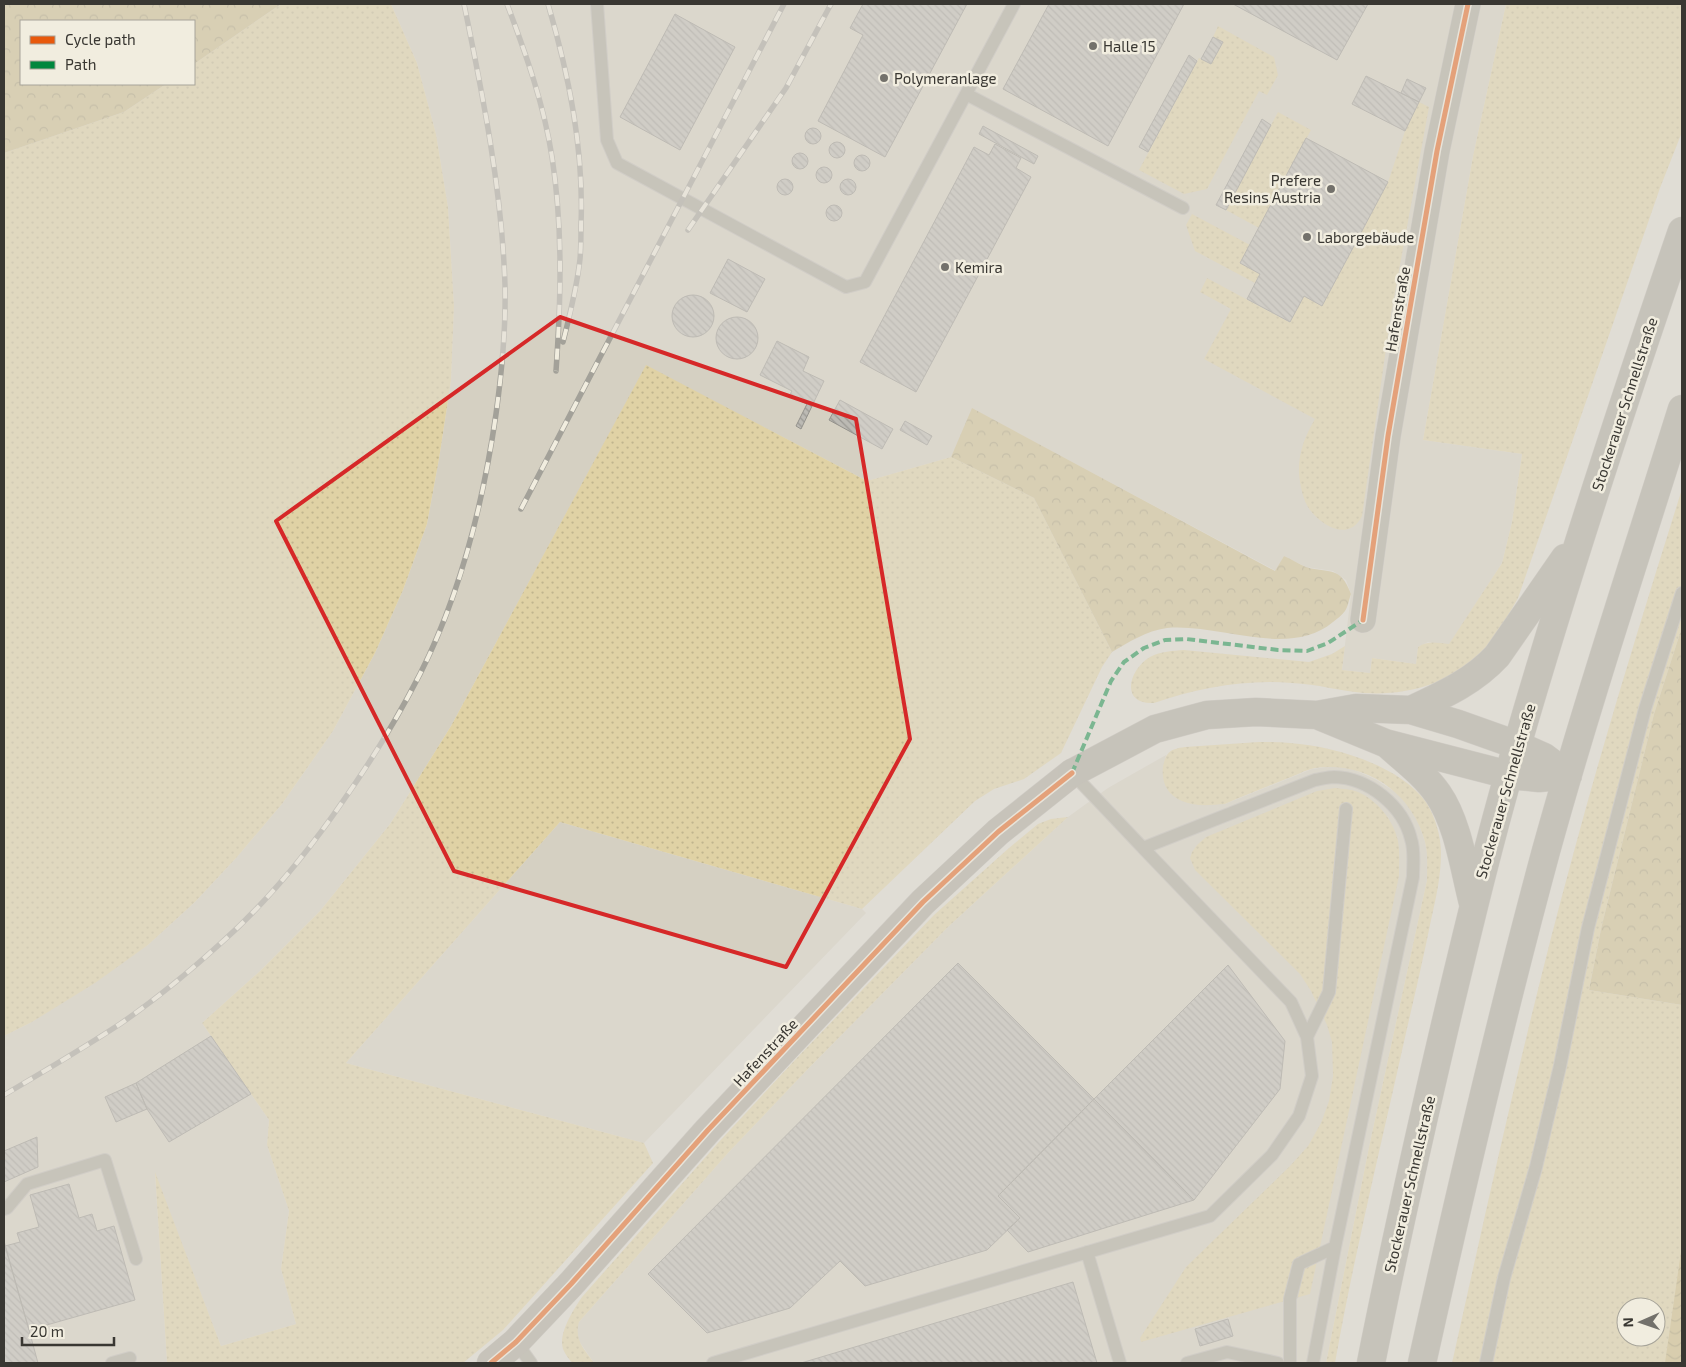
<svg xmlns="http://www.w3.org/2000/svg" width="1686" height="1367" viewBox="0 0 1686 1367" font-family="'Exo 2',sans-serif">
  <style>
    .built { fill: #d5d0c2 }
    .grass { fill: url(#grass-dots); fill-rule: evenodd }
    .forest { fill: url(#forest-crowns) }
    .water { fill: url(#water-waves) }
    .building { fill: url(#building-back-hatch); stroke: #94928c }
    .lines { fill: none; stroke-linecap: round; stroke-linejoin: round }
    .lane-casing { stroke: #bebbb5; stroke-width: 14 }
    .street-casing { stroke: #bebbb5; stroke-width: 26 }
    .secondary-casing { stroke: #bebbb5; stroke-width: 29 }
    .highway-casing { stroke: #bebbb5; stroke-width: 29 }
    .lane { stroke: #a9a69a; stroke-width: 12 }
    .street { stroke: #a9a69a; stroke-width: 25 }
    .secondary { stroke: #a8a499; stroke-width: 28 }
    .highway { stroke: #a7a499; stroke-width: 28 }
    .rail-casing { stroke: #a3a199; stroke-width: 5.5 }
    .rail { stroke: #f1eddf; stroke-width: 4; stroke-dasharray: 11; stroke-linecap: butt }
    .quiet { stroke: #00873e; stroke-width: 4; stroke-dasharray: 8 4; stroke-linecap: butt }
    .cycleway-casing { stroke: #f1eddf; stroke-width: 8 }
    .cycleway { stroke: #e8590c; stroke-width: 5 }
    .marked { fill: none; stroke: #d62828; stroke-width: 4; stroke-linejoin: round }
    .poi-dot { fill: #73716b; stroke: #f1eddf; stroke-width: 2 }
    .labels { text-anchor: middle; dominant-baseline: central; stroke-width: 5; stroke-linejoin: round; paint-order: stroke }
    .poi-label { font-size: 15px; fill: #393732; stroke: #f1eddf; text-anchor: start }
    .street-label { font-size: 15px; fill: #393732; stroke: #f1eddf }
  </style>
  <defs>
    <pattern id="grass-dots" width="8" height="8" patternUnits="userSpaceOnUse" patternTransform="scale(1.25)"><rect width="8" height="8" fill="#e0d2a5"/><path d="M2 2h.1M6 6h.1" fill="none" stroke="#c1b58e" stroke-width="1.8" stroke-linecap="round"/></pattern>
    <pattern id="forest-crowns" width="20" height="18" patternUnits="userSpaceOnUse" patternTransform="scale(1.25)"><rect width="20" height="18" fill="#cebf8d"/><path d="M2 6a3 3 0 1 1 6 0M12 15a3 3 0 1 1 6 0" fill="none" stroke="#a89c74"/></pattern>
    <pattern id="water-waves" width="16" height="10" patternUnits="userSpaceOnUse" patternTransform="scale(1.25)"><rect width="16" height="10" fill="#cebb7e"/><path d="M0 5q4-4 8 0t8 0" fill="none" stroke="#a89968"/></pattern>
    <pattern id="building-back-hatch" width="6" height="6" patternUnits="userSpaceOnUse" patternTransform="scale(1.25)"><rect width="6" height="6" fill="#bcbab4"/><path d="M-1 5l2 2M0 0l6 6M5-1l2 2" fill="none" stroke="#9a9893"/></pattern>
  </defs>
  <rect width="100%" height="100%" fill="#e0ddd5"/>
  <path class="built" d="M 391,4 L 1506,4 L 1473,156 L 1423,440 L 1522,454 L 1512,522 L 1502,563 L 1449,645 L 1428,642 L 1418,647 L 1416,664 L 1372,658 L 1370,673 L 1342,670 L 1351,594 L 1346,580 L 1333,571 L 1306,567 L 1284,556 L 1276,571 L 973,409 L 951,457 L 867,481 L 646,366 L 451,726 L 390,824 L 320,911 L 260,971 L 202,1023 L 269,1120 L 267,1145 L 289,1211 L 281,1269 L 296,1324 L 221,1346 L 155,1174 L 167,1363 L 4,1363 L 4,1036 L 32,1022 L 148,945 L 195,902 L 237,857 L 282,804 L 333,731 L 375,653 L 403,590 L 427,524 L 439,459 L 451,381 L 454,306 L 448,207 L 436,134 L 417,63 Z
    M 1166,755 L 1164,764 L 1225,804 L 1312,769 L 1333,766 L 1350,768 L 1375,779 L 1400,795 L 1411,809 L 1419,824 L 1425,842 L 1428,858 L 1427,880 L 1369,1147 L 1326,1363 L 594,1363 L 577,1338 L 576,1330 L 579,1322 L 728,1153 L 807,1070 L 948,927 L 1068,817 L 1108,788 Z
    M 560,822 L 862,909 L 866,913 L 644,1143 L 346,1063 Z"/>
  <path class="grass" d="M 281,4 L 391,4 L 417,63 L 436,134 L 448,207 L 454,306 L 451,381 L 439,459 L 427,524 L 403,590 L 375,653 L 333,731 L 282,804 L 237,857 L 195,902 L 148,945 L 95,983 L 32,1022 L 4,1036 L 4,153 L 124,112 L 166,84 L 194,84 L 194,64 Z
    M 1506,4 L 1682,4 L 1682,132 L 1660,188 L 1518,598 C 1507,617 1496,640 1480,655 C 1449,684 1405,696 1364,693 C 1340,691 1317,684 1292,683 C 1246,679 1198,688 1154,703 C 1120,705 1128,670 1150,657 C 1161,651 1173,651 1184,650 L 1309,662 L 1332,654 L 1345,646 L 1342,670 L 1370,673 L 1372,658 L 1416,664 L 1418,647 C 1428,640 1438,643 1449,644 L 1502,563 L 1512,522 L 1522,454 L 1423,440 L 1473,156 Z
    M 1218,26 L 1274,57 L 1278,75 L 1267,95 L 1259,91 L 1207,189 L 1184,194 L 1139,170 L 1199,58 L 1211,64 L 1223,43 L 1213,37 Z
    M 1419,102 L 1429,107 L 1391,314 L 1362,516 C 1350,541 1324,528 1310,510 C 1303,501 1300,485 1299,474 C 1298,453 1305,436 1315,419 L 1204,359 L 1231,309 L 1200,292 L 1207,278 L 1289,322 L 1304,296 L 1322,306 L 1388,182 L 1405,131 Z
    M 1278,112 L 1311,130 L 1259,228 L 1226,210 Z
    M 1192,214 L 1250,245 L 1260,274 L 1255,283 L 1195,251 L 1186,225 Z
    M 646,365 L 867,481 L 951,457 L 1034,498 L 1112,652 L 1102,667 L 1061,753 L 1024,779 L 994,789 L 975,801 L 862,909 L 560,822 L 346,1063 L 644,1143 L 653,1163 L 503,1330 L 463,1363 L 167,1363 L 155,1172 L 221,1346 L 296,1324 L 281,1269 L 289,1211 L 267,1145 L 269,1120 L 202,1023 L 260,971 L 320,911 L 390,824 L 451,726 Z
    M 1682,489 L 1682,627 L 1654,714 L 1601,929 L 1589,990 L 1682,1005 L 1682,1363 L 1452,1363 C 1490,1193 1527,1023 1573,855 C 1606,732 1644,610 1682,489 ZM 1626,1307 L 1656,1307 L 1656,1337 L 1626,1337 Z
    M 1259,742 C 1269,742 1280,742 1290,743 C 1333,746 1399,765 1426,802 C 1435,816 1441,836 1441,853 C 1441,876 1436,898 1431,920 C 1424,955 1416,990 1408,1024 C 1383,1137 1355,1250 1335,1363 L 1326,1363 L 1369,1147 L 1427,880 C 1427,867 1428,854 1425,842 C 1412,792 1365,761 1315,768 C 1305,770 1295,776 1286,779 C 1266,787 1246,795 1225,804 C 1211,805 1196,807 1182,801 C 1167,795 1161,782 1163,766 C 1164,763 1165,757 1167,755 C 1171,749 1178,748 1185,747 Z
    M 1335,788 C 1343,789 1351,789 1358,792 C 1377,800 1394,821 1398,841 C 1400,853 1399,864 1399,876 L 1310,1294 L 1141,1342 L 1140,1338 L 1186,1267 L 1290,1166 L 1308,1146 L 1321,1123 L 1329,1101 L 1333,1076 L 1332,1042 L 1327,1025 L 1311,991 L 1300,974 L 1195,870 L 1190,858 L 1192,852 L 1197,845 L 1206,837 L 1317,791 Z
    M 1068,817 L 948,927 L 807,1070 L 728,1153 L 579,1322 C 574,1340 584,1349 594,1363 L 572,1363 C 569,1359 565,1354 563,1349 C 558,1333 574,1309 582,1297 L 718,1143 L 795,1060 L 934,915 L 1009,848 L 1038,824 L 1051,819 Z"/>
  <path class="forest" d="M 4,4 L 281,4 L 194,64 L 194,21 L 21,21 L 21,84 L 166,84 L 124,112 L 4,153 Z
    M 972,408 L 1275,571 L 1284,556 C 1291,559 1299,564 1306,567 C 1330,574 1340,565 1351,594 C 1349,599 1348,607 1345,611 C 1342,615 1337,619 1333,622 C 1289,659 1219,623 1167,628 C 1146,631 1129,642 1112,652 L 1034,498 L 951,457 Z
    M 1682,627 L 1682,1005 L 1589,990 L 1601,929 L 1654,714 Z"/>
  <path class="water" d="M 1682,1245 L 1682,1363 L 1665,1363 Z"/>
  <path class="building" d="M 863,4 L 967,4 L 885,157 L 818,121 L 863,35 L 850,28 Z
    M 1049,4 L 1184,4 L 1108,146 L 1003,89 Z
    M 1233,4 L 1368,4 L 1337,60 Z
    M 675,14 L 735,47 L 680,150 L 620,117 Z
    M 1213,37 L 1223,42 L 1211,64 L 1201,59 Z
    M 1189,55 L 1197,61 L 1148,152 L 1139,147 Z
    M 1366,76 L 1419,102 L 1405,131 L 1352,104 Z
    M 1407,79 L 1426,88 L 1419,102 L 1401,93 Z
    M 1262,119 L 1271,125 L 1226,210 L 1216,205 Z
    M 983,126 L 1038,156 L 1034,164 L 979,134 Z
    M805 136a8 8 0 1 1 16 0a8 8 0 1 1-16 0Z
    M 1306,138 L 1388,182 L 1322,306 L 1304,296 L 1290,322 L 1247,299 L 1260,274 L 1240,263 Z
    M829 150a8 8 0 1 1 16 0a8 8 0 1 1-16 0Z
    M 995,144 L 1021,158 L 1016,168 L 1031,177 L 916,392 L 860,362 L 974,147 L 989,155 Z
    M792 161a8 8 0 1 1 16 0a8 8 0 1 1-16 0Z
    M854 163a8 8 0 1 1 16 0a8 8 0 1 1-16 0Z
    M816 175a8 8 0 1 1 16 0a8 8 0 1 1-16 0Z
    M840 187a8 8 0 1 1 16 0a8 8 0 1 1-16 0Z
    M777 187a8 8 0 1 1 16 0a8 8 0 1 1-16 0Z
    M826 213a8 8 0 1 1 16 0a8 8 0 1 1-16 0Z
    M 728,259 L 765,279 L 747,312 L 710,293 Z
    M672 316a21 21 0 1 1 42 0a21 21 0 1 1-42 0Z
    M716 338a21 21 0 1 1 42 0a21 21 0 1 1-42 0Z
    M 777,341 L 809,357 L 803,371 L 824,381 L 801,429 L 796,426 L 807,404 L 789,396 L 792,391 L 760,375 Z
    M 840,400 L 893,429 L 882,449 L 829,420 Z
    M 905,421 L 932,436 L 927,445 L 900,430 Z
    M 958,963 L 1094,1099 L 998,1196 L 1020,1218 L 987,1250 L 865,1286 L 840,1261 L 790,1308 L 707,1333 L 648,1274 Z
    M 1228,965 L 1285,1041 L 1280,1089 L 1194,1200 L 1094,1099 Z
    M 211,1036 L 251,1094 L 169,1142 L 147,1109 L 136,1083 Z
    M 136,1083 L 147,1109 L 116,1122 L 105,1097 Z
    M 1094,1099 L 1194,1200 L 1028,1252 L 1007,1230 L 1020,1218 L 998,1196 Z
    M 37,1137 L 38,1167 L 4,1182 L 4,1151 Z
    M 69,1184 L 79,1218 L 92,1214 L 97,1231 L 114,1226 L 135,1300 L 29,1330 L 5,1246 L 20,1242 L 17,1233 L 39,1227 L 30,1195 Z
    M 4,1241 L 29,1330 L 38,1363 L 4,1363 Z
    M 1073,1282 L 1097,1363 L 801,1363 Z
    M 1228,1319 L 1233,1336 L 1200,1346 L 1195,1329 Z"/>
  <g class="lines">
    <g class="lane-casing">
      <path id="lane" d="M 597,4 L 607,140 L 617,163 L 846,287 L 865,282 L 966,94
        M 1014,4 L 966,94 L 1183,208
        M 1072,773 L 1143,848 L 1315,780 C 1321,779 1328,777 1334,777 C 1369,778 1403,806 1411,839 C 1415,851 1413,864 1413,877 L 1335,1247 L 1313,1363
        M 1307,1037 L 1329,992 L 1346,809
        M 4,1209 L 7,1208 L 27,1184 L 105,1160 L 136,1259
        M 1087,1252 L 1120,1363
        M 516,1342 L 531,1363
        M 112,1363 L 130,1358
        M 713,1363 L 1210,1216 L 1272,1155 L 1299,1116 L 1312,1076 L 1307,1037 L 1291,1002 L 1143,848
        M 1187,1363 L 1227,1352 L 1278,1363
        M 1290,1363 L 1290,1299 L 1299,1264 L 1335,1247
        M 1486,1363 L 1504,1278 L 1536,1167 L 1560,1066 L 1588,928 L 1645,709 L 1682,593"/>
    </g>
    <g class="street-casing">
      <path id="street" d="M 1363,620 L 1388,436 L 1437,151 L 1468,4"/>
    </g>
    <g class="secondary-casing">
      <path id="secondary" d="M 491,1363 L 516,1342 L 571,1284 L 708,1130 L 923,902 L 998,832 L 1072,773"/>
    </g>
    <g class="highway-casing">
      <path id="highway" d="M 1411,710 C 1443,695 1473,682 1497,656 L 1565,558
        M 1317,715 L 1385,743 L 1509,775 L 1539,778 L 1568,775
        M 1388,745 C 1405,760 1425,775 1438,794 C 1458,823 1464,868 1473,903
        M 1072,773 L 1155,729 L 1207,715 L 1256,712 L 1317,715 L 1356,708 L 1411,710 L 1458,724 L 1517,745 L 1544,757 L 1568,775
        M 1371,1363 C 1394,1247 1420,1132 1447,1017 C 1469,925 1491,833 1518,742 C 1568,570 1624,400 1682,231
        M 1422,1363 C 1460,1192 1500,1021 1546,851 C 1587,703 1636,556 1682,409"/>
    </g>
    <use href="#lane" class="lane"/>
    <use href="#street" class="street"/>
    <use href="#secondary" class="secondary"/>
    <use href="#highway" class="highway"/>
    <g class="rail-casing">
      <path id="rail" d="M 507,4 C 526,54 544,105 552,157 C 563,228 561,299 556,371
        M 548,4 C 569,76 584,149 581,225 C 581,236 581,248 580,259 C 577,287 570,314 563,342
        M 688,230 L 786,88 L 831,4
        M 521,509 L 784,4
        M 4,1095 C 43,1072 82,1049 120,1024 C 155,1000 189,972 221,943 C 267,902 308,852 343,801 C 372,760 397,719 420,674 C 461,593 483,504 496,414 C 502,371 506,329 505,285 C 502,191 483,96 464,4"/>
    </g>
    <use href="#rail" class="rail"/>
    <path class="quiet" d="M 1072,773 L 1111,681 L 1124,662 L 1144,648 L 1165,640 L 1186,639 L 1278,650 L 1307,651 L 1328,643 L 1363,620"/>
    <g class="cycleway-casing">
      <path id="cycleway" d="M 1363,620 L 1388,436 L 1437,151 L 1468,4
        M 491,1363 L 516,1342 L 571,1284 L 708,1130 L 923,902 L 998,832 L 1072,773"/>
    </g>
    <use href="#cycleway" class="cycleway"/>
  </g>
  <path d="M0 0H1686V1367H0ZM 560,317 L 856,419 L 910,739 L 786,967 L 454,871 L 276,521 Z" fill="#e0ddd5" fill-opacity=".55" fill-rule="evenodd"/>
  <path class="marked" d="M 560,317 L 856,419 L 910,739 L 786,967 L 454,871 L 276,521 Z"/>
  <g class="poi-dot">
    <circle cx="1093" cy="46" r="5"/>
    <circle cx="884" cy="78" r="5"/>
    <circle cx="1331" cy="189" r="5"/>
    <circle cx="1307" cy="237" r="5"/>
    <circle cx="945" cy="267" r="5"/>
  </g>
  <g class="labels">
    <g class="poi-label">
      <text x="1103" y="46">Halle 15</text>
      <text x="894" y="78">Polymeranlage</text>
      <text x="1321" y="180" text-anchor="end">Prefere<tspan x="1321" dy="17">Resins Austria</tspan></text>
      <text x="1317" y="237">Laborgebäude</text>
      <text x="955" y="267">Kemira</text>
    </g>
    <g class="street-label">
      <text transform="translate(1397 309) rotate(-80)">Hafenstraße</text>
      <text transform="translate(1624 404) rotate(-72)">Stockerauer Schnellstraße</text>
      <text transform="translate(1505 791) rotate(-74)">Stockerauer Schnellstraße</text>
      <text transform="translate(765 1052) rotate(-47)">Hafenstraße</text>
      <text transform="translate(1409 1184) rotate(-77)">Stockerauer Schnellstraße</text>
    </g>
  </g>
  <rect width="1686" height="1367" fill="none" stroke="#393732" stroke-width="10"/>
  <rect x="20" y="20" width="175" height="65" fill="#f1eddf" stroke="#a7a49a"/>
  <rect x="30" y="36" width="25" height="8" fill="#e8590c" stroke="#a7a49a"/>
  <text x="65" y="45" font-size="15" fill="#393732">Cycle path</text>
  <rect x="30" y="61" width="25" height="8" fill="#00873e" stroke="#a7a49a"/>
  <text x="65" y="70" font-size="15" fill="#393732">Path</text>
  <g transform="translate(1641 1322) rotate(268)"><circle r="24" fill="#f1eddf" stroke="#a7a49a"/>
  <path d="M0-4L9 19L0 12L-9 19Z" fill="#73716b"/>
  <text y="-8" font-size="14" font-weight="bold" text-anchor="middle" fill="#393732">N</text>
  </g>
  <path d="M22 1337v8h92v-8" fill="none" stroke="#393732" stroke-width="2.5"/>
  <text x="30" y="1337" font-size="15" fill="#393732" stroke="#f1eddf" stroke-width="4" paint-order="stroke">20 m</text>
</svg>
